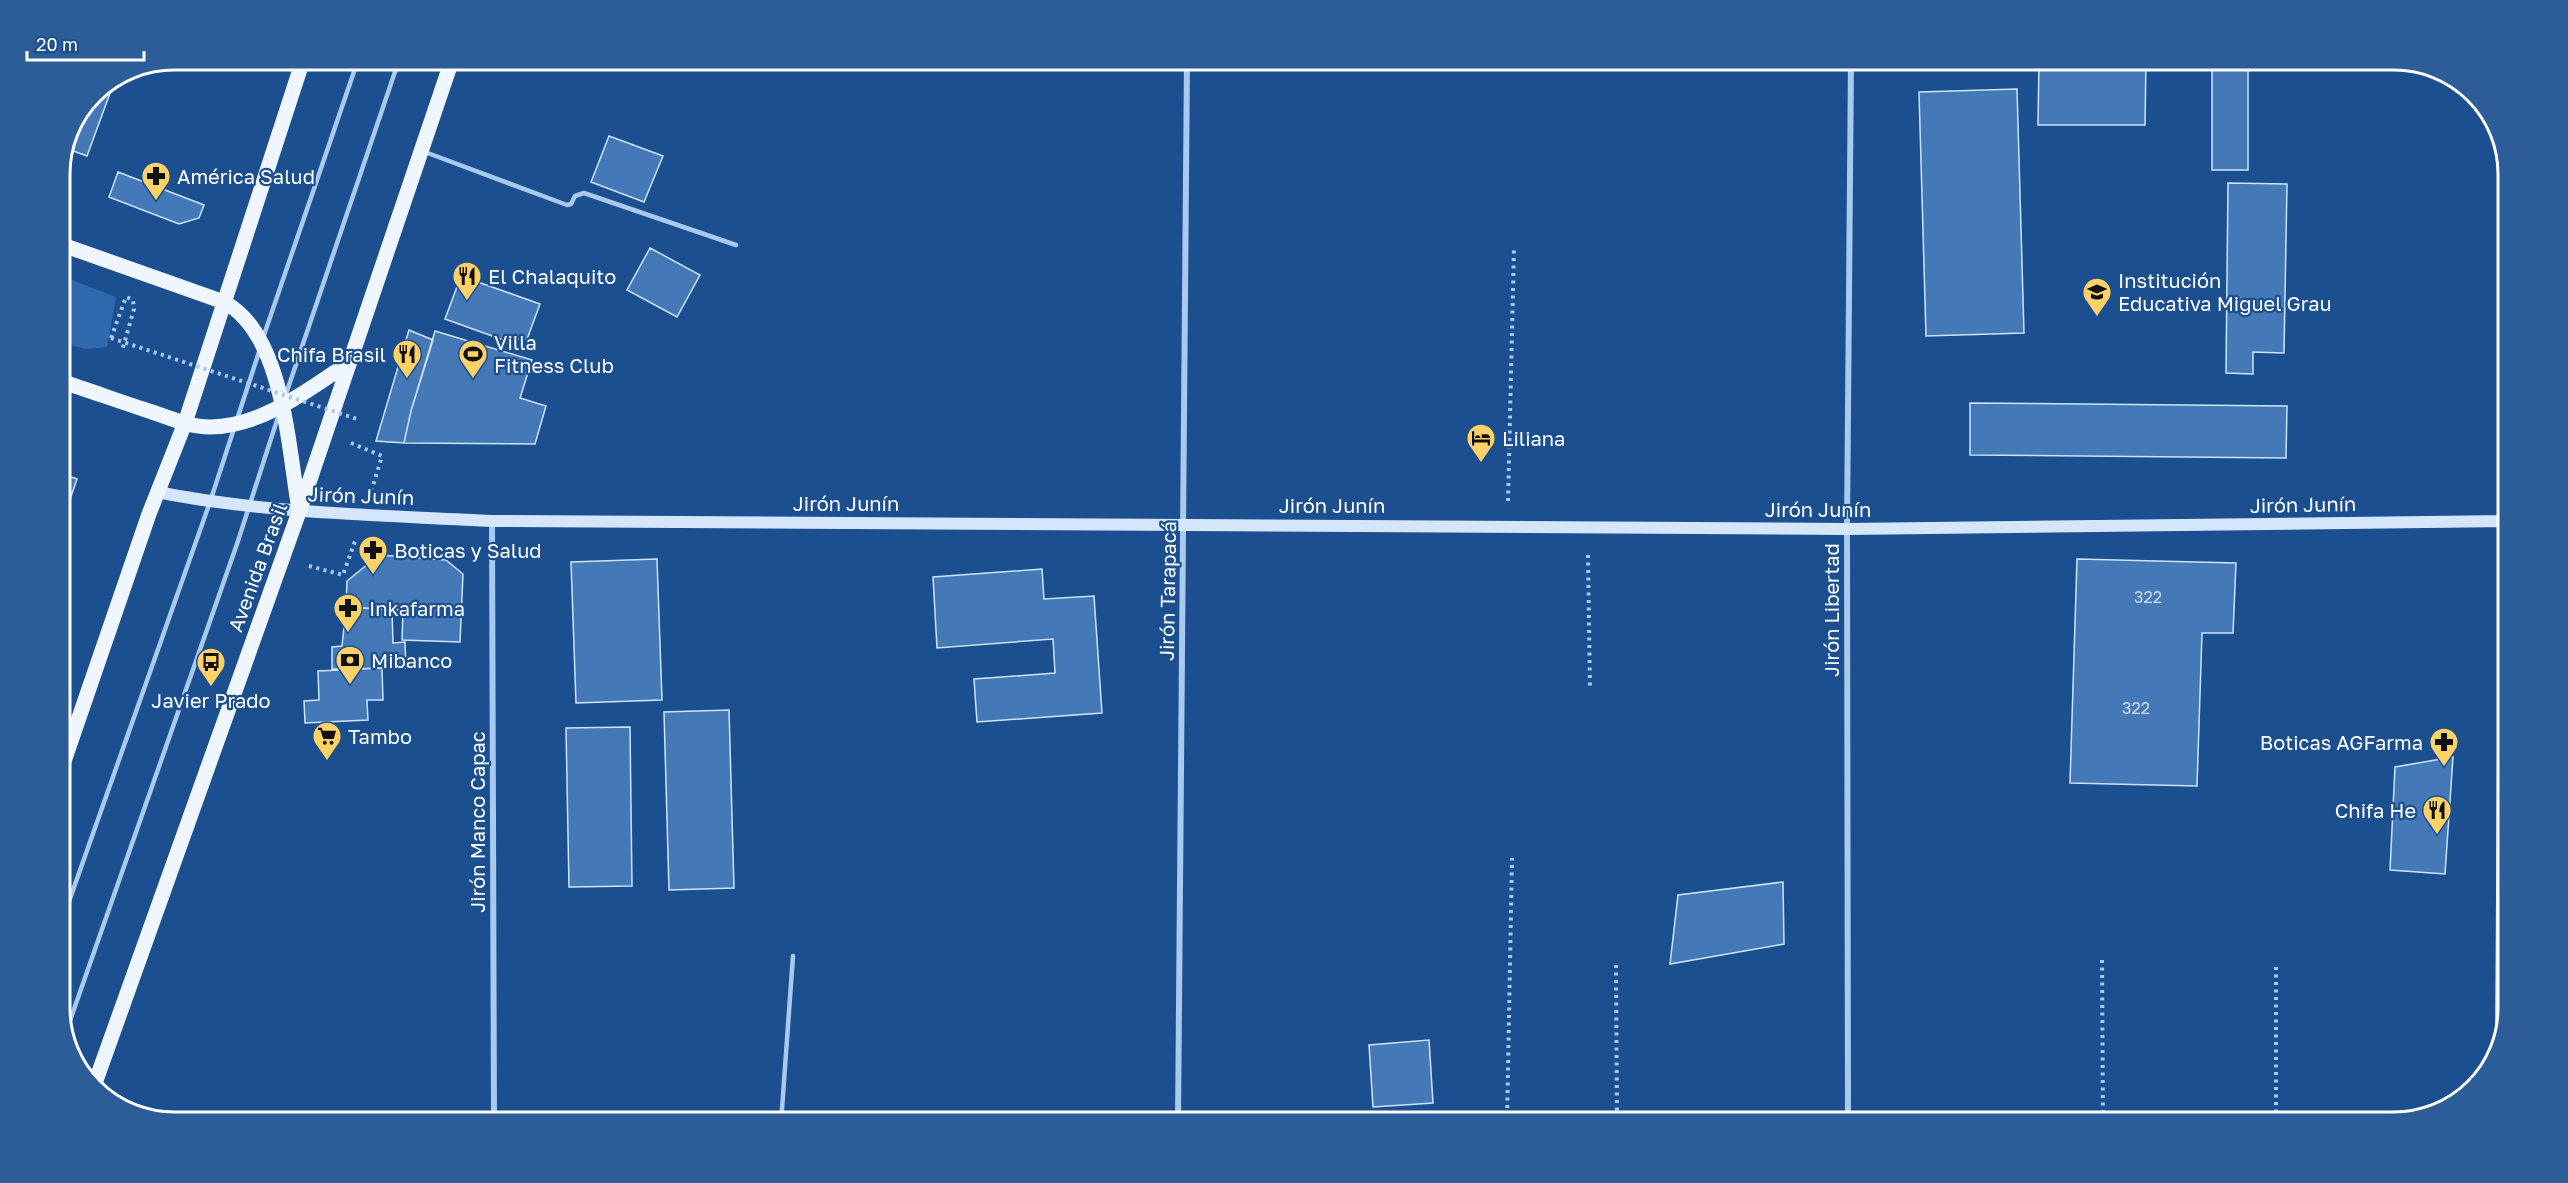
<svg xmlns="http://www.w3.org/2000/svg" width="2568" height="1183" viewBox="0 0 2568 1183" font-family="'Golos Text',sans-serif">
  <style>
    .green { fill: #2e69ad }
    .building { fill: #4478b7; stroke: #cfe3fa; stroke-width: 1.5 }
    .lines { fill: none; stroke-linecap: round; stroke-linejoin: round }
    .path { stroke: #a9c9ee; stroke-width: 4; stroke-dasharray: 3 4.5; stroke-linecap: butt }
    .lane { stroke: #a9c9ee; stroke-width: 4.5 }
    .street { stroke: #a9c9ee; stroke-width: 6 }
    .secondary { stroke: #d6e6fa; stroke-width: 12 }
    .primary { stroke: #f0f6ff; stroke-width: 15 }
    .path-bridge { stroke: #a9c9ee; stroke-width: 4; stroke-dasharray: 3 4.5; stroke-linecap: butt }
    .labels { text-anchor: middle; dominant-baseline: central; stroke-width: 4.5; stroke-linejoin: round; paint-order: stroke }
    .number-label { font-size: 16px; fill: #d0dded }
    .poi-label { font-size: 20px; fill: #fff; stroke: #1b4f8f; text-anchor: start }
    .street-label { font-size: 20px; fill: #fff; stroke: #1b4f8f }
    .rim { fill: none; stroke: #fff; stroke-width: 3 }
  </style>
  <rect width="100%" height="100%" fill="#1b4f8f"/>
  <path class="green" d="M 72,280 L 116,297 L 107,347 L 86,349 L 60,342 L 60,308 Z"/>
  <path class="building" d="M 2039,60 L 2146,60 L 2145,125 L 2038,125 Z
    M 2212,60 L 2248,60 L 2248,170 L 2212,170 Z
    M 109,83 L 113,85 L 87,156 L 68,149 L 94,93 Z
    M 2017,89 L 2024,333 L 1926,336 L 1919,92 Z
    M 609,136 L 663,156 L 644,202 L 591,182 Z
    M 118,172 L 204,205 L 199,218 L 179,224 L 109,197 Z
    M 2228,183 L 2287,184 L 2284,353 L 2253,352 L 2253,374 L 2226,373 Z
    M 650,248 L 700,275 L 677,317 L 627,290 Z
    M 461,276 L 540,304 L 526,342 L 511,336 L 509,342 L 445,319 Z
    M 409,330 L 433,340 L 411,411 L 404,443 L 376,441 Z
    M 435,331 L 532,360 L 520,398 L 546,406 L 535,444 L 404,443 L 411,411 Z
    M 1970,403 L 2287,406 L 2286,458 L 1970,455 Z
    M 60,473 L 77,479 L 63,520 L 60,519 Z
    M 379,555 L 446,560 L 463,574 L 460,642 L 402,640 L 403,610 L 346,607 L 347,581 Z
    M 657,559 L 662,700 L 576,703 L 571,562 Z
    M 2077,559 L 2236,563 L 2233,633 L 2202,633 L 2197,786 L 2070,783 Z
    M 1042,569 L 1044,599 L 1094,596 L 1102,713 L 977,722 L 974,679 L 1055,673 L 1053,639 L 937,648 L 933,577 Z
    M 346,607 L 392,610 L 393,643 L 405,642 L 406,668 L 332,669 L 332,647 L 342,646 Z
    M 382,668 L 383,700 L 367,700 L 368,720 L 305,723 L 304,701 L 319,700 L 318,671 Z
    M 729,710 L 734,888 L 669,890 L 664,712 Z
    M 630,727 L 632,886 L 569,887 L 566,728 Z
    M 2453,757 L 2445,874 L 2390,870 L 2395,767 Z
    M 1783,882 L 1784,944 L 1670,964 L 1678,895 Z
    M 1429,1040 L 1433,1103 L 1373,1107 L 1369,1045 Z"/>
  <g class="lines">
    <path class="path" d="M 111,338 L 126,297 L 133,300 L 134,309 L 122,351
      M 351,443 L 382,456 L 372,489
      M 1508,501 L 1514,247
      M 1588,555 L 1590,689
      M 309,566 L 343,575 L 355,541
      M 2102,960 L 2103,1123
      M 1616,965 L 1617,1123
      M 2276,967 L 2276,1123
      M 1507,1123 L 1512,858"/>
    <path class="lane" d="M 425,152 L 567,205 L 571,204 L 575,196 L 584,193 L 736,245
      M 263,338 L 358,60
      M 286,394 L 399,60
      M 60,927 L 210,502 L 260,349
      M 66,1032 L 237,544 L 279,414
      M 781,1123 L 793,956"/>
    <path class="street" d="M 492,521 L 494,1123
      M 1178,1123 L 1187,60
      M 1848,1123 L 1847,529 L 1851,60"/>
    <path class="secondary" d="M 157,492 C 268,514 380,515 492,521 L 1847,529 L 2508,521
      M 2501,1041 L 2507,164"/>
    <path class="primary" d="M 60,244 L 224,302 C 284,334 288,448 299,509
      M 60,381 C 91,391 121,402 152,412 C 170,418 190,427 210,427 C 263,426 308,390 350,362
      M 60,773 L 149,514 L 185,423 L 303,60
      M 94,1086 L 299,512 L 452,60"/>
    <path class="path-bridge" d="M 111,338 L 360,420"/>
  </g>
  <defs>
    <g id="pharmacy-pin" transform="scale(1.5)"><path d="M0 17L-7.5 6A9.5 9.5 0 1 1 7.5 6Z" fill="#ffd166" stroke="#1b4f8f"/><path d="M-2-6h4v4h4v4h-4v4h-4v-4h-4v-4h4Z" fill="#111"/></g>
    <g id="restaurant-pin" transform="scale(1.5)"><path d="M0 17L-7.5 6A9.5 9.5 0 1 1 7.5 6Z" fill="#ffd166" stroke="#1b4f8f"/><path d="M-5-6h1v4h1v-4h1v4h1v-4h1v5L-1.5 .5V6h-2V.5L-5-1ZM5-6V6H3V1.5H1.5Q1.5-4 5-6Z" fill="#111"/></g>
    <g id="school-pin" transform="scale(1.5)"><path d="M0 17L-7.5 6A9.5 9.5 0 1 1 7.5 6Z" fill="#ffd166" stroke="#1b4f8f"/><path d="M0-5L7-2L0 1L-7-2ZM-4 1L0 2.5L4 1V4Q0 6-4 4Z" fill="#111"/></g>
    <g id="stadium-pin" transform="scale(1.5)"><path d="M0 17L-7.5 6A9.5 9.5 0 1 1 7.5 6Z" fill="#ffd166" stroke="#1b4f8f"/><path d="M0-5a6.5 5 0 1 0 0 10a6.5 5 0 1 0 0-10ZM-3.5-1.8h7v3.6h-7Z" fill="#111"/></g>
    <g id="hotel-pin" transform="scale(1.5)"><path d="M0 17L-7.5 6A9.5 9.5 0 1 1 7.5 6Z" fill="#ffd166" stroke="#1b4f8f"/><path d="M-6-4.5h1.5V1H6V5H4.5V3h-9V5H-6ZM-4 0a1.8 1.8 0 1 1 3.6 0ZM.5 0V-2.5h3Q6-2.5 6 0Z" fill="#111"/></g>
    <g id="bank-pin" transform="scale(1.5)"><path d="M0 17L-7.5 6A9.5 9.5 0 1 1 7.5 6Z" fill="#ffd166" stroke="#1b4f8f"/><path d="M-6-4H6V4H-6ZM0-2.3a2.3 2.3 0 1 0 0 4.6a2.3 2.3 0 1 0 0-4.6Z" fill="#111"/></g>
    <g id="bus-pin" transform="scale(1.5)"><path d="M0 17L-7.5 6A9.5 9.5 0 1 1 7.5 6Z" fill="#ffd166" stroke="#1b4f8f"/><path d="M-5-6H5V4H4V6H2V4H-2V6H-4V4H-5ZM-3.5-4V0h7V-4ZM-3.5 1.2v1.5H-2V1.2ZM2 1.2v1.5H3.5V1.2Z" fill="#111"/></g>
    <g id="supermarket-pin" transform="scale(1.5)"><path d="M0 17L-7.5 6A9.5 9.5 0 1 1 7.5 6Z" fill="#ffd166" stroke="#1b4f8f"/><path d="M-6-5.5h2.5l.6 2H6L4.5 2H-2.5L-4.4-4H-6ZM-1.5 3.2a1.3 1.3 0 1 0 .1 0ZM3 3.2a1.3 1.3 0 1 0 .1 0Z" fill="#111"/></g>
  </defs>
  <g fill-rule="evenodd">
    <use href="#pharmacy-pin" x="156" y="176"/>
    <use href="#restaurant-pin" x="467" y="276"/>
    <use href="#school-pin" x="2097" y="292"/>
    <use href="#restaurant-pin" x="407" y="354"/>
    <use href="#stadium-pin" x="473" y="354"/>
    <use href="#hotel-pin" x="1481" y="438"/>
    <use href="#pharmacy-pin" x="373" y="550"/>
    <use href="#pharmacy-pin" x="348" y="608"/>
    <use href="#bank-pin" x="350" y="660"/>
    <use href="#bus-pin" x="211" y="662"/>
    <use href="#supermarket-pin" x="327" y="736"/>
    <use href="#pharmacy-pin" x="2444" y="742"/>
    <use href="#restaurant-pin" x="2437" y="810"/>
  </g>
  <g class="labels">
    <g class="number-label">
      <text x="2148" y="597">322</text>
      <text x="2136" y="708">322</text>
    </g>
    <g class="poi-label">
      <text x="177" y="176">América Salud</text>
      <text x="488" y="276">El Chalaquito</text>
      <text x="2118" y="280">Institución<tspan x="2118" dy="23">Educativa Miguel Grau</tspan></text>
      <text x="494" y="342">Villa<tspan x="494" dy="23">Fitness Club</tspan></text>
      <text x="386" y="354" text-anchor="end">Chifa Brasil</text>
      <text x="1502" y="438">Liliana</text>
      <text x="394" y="550">Boticas y Salud</text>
      <text x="369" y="608">Inkafarma</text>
      <text x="371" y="660">Mibanco</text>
      <text x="211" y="700" text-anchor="middle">Javier Prado</text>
      <text x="348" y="736">Tambo</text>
      <text x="2423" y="742" text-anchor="end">Boticas AGFarma</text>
      <text x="2416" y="810" text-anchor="end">Chifa He</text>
    </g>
    <g class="street-label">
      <text transform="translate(361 495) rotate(2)">Jirón Junín</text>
      <text x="846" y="503">Jirón Junín</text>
      <text transform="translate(2303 504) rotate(-1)">Jirón Junín</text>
      <text x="1332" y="505">Jirón Junín</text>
      <text x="1818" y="509">Jirón Junín</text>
      <text transform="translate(257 567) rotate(-70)">Avenida Brasil</text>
      <text transform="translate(1167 591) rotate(-89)">Jirón Tarapacá</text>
      <text transform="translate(1831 610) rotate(-90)">Jirón Libertad</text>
      <text transform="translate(477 822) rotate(-90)">Jirón Manco Capac</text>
    </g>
  </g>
  <path d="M0 0H2568V1183H0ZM174 70H2394A104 104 0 0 1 2498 174V1008A104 104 0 0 1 2394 1112H174A104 104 0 0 1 70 1008V174A104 104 0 0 1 174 70Z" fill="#2d5d98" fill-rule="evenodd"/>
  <path class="rim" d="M174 70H2394A104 104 0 0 1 2498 174V1008A104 104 0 0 1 2394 1112H174A104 104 0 0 1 70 1008V174A104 104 0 0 1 174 70Z"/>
  <path d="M27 51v9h117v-9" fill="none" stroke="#ffffff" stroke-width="3"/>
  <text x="36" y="51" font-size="18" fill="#ffffff" stroke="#1b4f8f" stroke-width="4.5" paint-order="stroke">20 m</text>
</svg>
